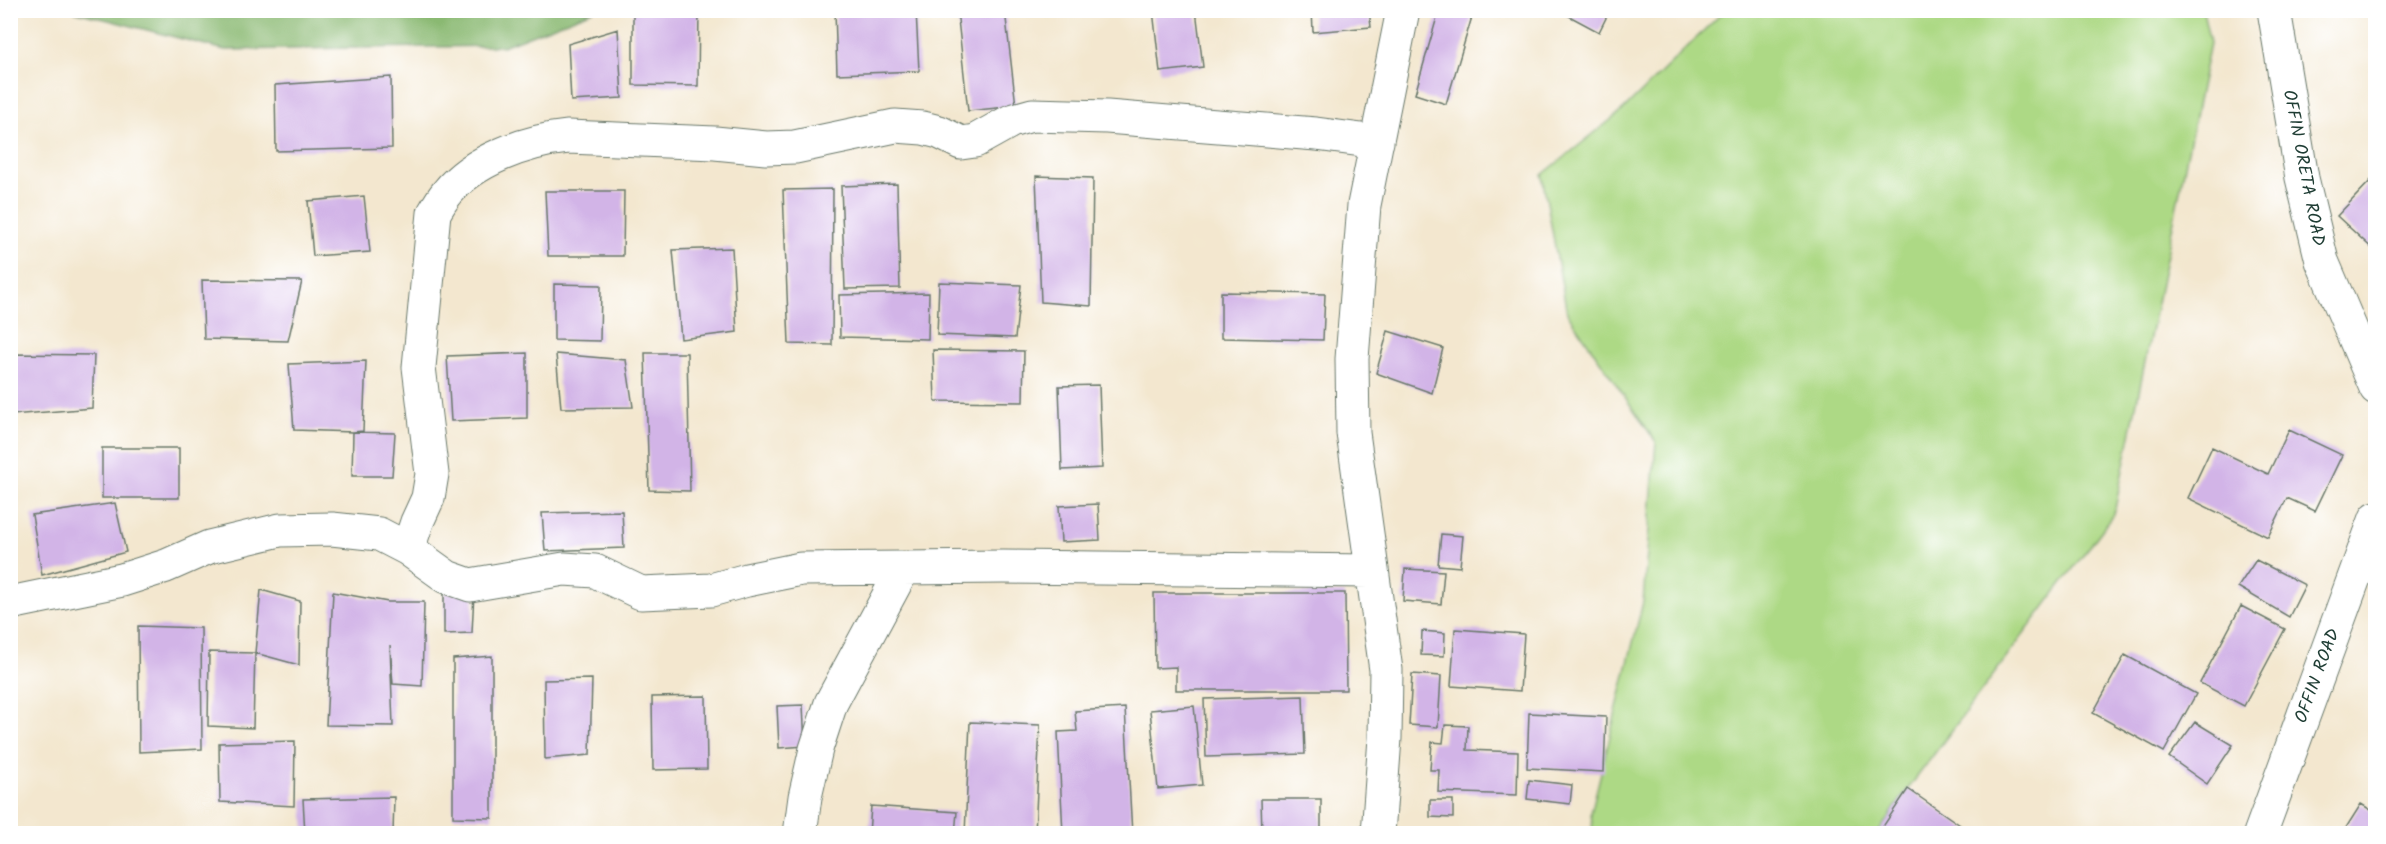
<svg xmlns="http://www.w3.org/2000/svg" width="2386" height="844" viewBox="0 0 2386 844" font-family="Kalam,sans-serif">
  <style>
    .green { fill: #add985; stroke: #668b5c; stroke-width: 1.5 }
    .forest { fill: #8ab972; stroke: #547b53; stroke-width: 1.5 }
    .building { fill: #d2b4e7 }
    .lines { fill: none; stroke-linecap: round; stroke-linejoin: round }
    .minor-casing { stroke: #69786a; stroke-width: 35 }
    .minor { stroke: #fff; stroke-width: 33 }
    .labels { text-anchor: middle; dominant-baseline: central; stroke-width: 4.5; stroke-linejoin: round; paint-order: stroke }
    .street-label { font-size: 18px; fill: #1f3d34; stroke: #fff }
  </style>
  <rect width="100%" height="100%" fill="#fff"/>
  <filter id="ink" filterUnits="userSpaceOnUse"><feTurbulence type="fractalNoise" baseFrequency=".0167" numOctaves="2"/><feDisplacementMap in="SourceGraphic" scale="12" xChannelSelector="R" yChannelSelector="G"/><feConvolveMatrix kernelMatrix="1 2 1 2 8 2 1 2 1" color-interpolation-filters="sRGB"/></filter>
  <filter id="wash" filterUnits="userSpaceOnUse"><feTurbulence type="fractalNoise" baseFrequency=".008" numOctaves="4" result="noise"/><feDisplacementMap in="SourceGraphic" scale="24" xChannelSelector="R" yChannelSelector="G"/><feGaussianBlur stdDeviation="1.35" result="paint"/><feColorMatrix in="noise" values="0 0 0 0 0 0 0 0 0 0 0 0 0 0 0 0 0 1.4 0 .05"/><feComposite in="paint" operator="in"/></filter>
  <g filter="url(#wash)">
    <rect width="100%" height="100%" fill="#f3e7cf"/>
    <path class="green" d="M 1724,11 L 2203,11 L 2210,43 L 2114,514 L 1908,789 L 1878,833 L 1593,833 L 1591,813 L 1643,602 L 1656,442 L 1567,313 L 1542,175 L 1623,110 Z"/>
    <path class="forest" d="M 73,11 L 593,10 L 593,11 L 503,46 L 225,50 Z"/>
    <g id="blocks">
      <path class="building" d="M 633,10 L 699,10 L 698,86 L 633,85 Z
        M 835,10 L 916,10 L 919,71 L 837,74 Z
        M 957,10 L 1005,10 L 1016,106 L 968,111 Z
        M 1153,10 L 1196,10 L 1203,67 L 1160,72 Z
        M 1312,10 L 1369,10 L 1371,27 L 1313,32 Z
        M 1439,10 L 1474,10 L 1446,104 L 1415,94 Z
        M 1558,10 L 1610,10 L 1599,32 Z
        M 618,29 L 622,98 L 571,101 L 568,44 Z
        M 391,77 L 392,148 L 276,151 L 275,85 Z
        M 2376,175 L 2376,252 L 2337,216 Z
        M 1036,176 L 1093,178 L 1091,306 L 1041,302 Z
        M 897,184 L 900,288 L 845,289 L 841,186 Z
        M 833,189 L 832,345 L 789,344 L 783,190 Z
        M 545,191 L 624,191 L 623,256 L 548,256 Z
        M 364,196 L 370,252 L 313,256 L 308,201 Z
        M 732,248 L 737,332 L 681,339 L 673,250 Z
        M 202,280 L 302,281 L 288,341 L 204,339 Z
        M 939,282 L 1021,285 L 1015,338 L 937,335 Z
        M 554,284 L 601,285 L 600,341 L 554,340 Z
        M 1221,292 L 1325,294 L 1323,340 L 1221,338 Z
        M 929,293 L 928,339 L 840,337 L 839,295 Z
        M 1388,331 L 1443,348 L 1432,393 L 1376,373 Z
        M 933,350 L 1024,351 L 1023,402 L 935,401 Z
        M 527,353 L 527,418 L 451,421 L 447,356 Z
        M 645,353 L 687,353 L 690,491 L 649,490 Z
        M 10,354 L 94,355 L 92,408 L 12,415 Z
        M 556,354 L 626,360 L 633,407 L 561,408 Z
        M 366,361 L 363,431 L 353,432 L 395,433 L 392,476 L 352,476 L 353,432 L 294,430 L 289,364 Z
        M 1099,385 L 1102,468 L 1062,470 L 1059,386 Z
        M 2289,430 L 2342,455 L 2315,511 L 2287,498 L 2268,537 L 2188,498 L 2212,447 L 2268,474 Z
        M 102,448 L 179,448 L 179,498 L 102,498 Z
        M 115,503 L 126,552 L 42,575 L 32,515 Z
        M 1098,504 L 1100,540 L 1061,542 L 1059,506 Z
        M 622,511 L 624,548 L 545,551 L 542,513 Z
        M 1441,534 L 1463,536 L 1460,567 L 1438,565 Z
        M 2256,560 L 2305,585 L 2289,617 L 2238,587 Z
        M 1405,569 L 1444,571 L 1441,604 L 1403,601 Z
        M 261,590 L 300,601 L 299,665 L 255,653 L 253,728 L 208,726 L 209,652 L 255,653 Z
        M 333,592 L 388,602 L 424,602 L 422,686 L 393,684 L 390,645 L 393,726 L 326,725 Z
        M 444,593 L 474,593 L 472,633 L 444,634 Z
        M 1154,593 L 1345,593 L 1346,690 L 1176,690 L 1176,667 L 1155,668 Z
        M 2241,606 L 2285,629 L 2244,706 L 2200,683 Z
        M 138,626 L 201,628 L 202,749 L 139,752 Z
        M 1455,629 L 1524,634 L 1520,691 L 1451,686 Z
        M 1422,631 L 1445,633 L 1444,656 L 1421,655 Z
        M 2125,655 L 2196,694 L 2164,752 L 2093,713 Z
        M 492,656 L 492,818 L 453,817 L 453,659 Z
        M 1412,674 L 1441,676 L 1438,727 L 1409,725 Z
        M 592,679 L 590,755 L 545,759 L 544,680 Z
        M 706,696 L 707,769 L 653,770 L 652,697 Z
        M 1303,696 L 1305,754 L 1206,757 L 1204,699 Z
        M 803,705 L 805,746 L 779,748 L 777,706 Z
        M 1194,706 L 1202,785 L 1158,789 L 1150,710 Z
        M 1125,708 L 1132,834 L 1063,834 L 1058,732 L 1077,731 L 1075,711 Z
        M 1529,713 L 1606,717 L 1604,772 L 1527,768 Z
        M 970,722 L 1040,725 L 1035,834 L 965,834 Z
        M 2195,722 L 2233,745 L 2207,784 L 2169,757 Z
        M 1445,725 L 1468,726 L 1467,750 L 1518,752 L 1517,795 L 1438,792 L 1439,770 L 1430,770 L 1432,742 L 1443,743 Z
        M 295,741 L 294,806 L 220,802 L 219,743 Z
        M 1529,780 L 1572,785 L 1570,804 L 1527,799 Z
        M 1908,789 L 1973,834 L 1878,834 Z
        M 394,797 L 393,834 L 305,834 L 303,799 Z
        M 1261,799 L 1321,799 L 1321,834 L 1262,834 Z
        M 1430,800 L 1453,800 L 1453,818 L 1430,817 Z
        M 2361,804 L 2376,813 L 2376,834 L 2342,834 Z
        M 871,806 L 957,812 L 955,834 L 869,834 Z"/>
    </g>
  </g>
  <g filter="url(#ink)">
    <use href="#blocks" fill-opacity="0" stroke="#69786a" stroke-width="1.5"/>
    <g class="lines">
      <g class="minor-casing">
        <path id="minor" d="M 2274,10 L 2302,178 L 2322,261 L 2376,388
          M 408,549 L 417,522 L 428,498 L 432,474 L 419,367 L 434,213 C 438,206 442,199 447,193 C 473,160 527,141 568,137 L 715,143 L 766,148 L 795,147 L 895,126 L 923,128 L 939,132 L 961,143 L 975,141 L 1011,121 L 1032,115 L 1107,117 L 1316,134 L 1377,142
          M 10,603 L 122,580 L 166,566 L 209,547 L 280,530 L 332,529 L 379,534 L 408,549 L 447,577 L 470,585 L 564,569 L 595,571 L 641,593 L 711,590 L 747,580 L 801,569 L 1003,567 L 1370,571
          M 800,834 L 805,797 L 816,749 L 831,703 L 903,569
          M 1378,834 L 1385,738 L 1386,670 L 1353,433 L 1352,359 L 1364,205 L 1403,10
          M 2260,834 L 2376,518"/>
      </g>
      <use href="#minor" class="minor"/>
    </g>
  </g>
  <g class="labels">
    <g class="street-label">
      <text transform="translate(2303 168) rotate(79)">OFFIN ORETA ROAD</text>
      <text transform="translate(2318 676) rotate(-70)">OFFIN ROAD</text>
    </g>
  </g>
  <rect width="2386" height="844" fill="none" stroke="#fff" stroke-width="36"/>
</svg>
